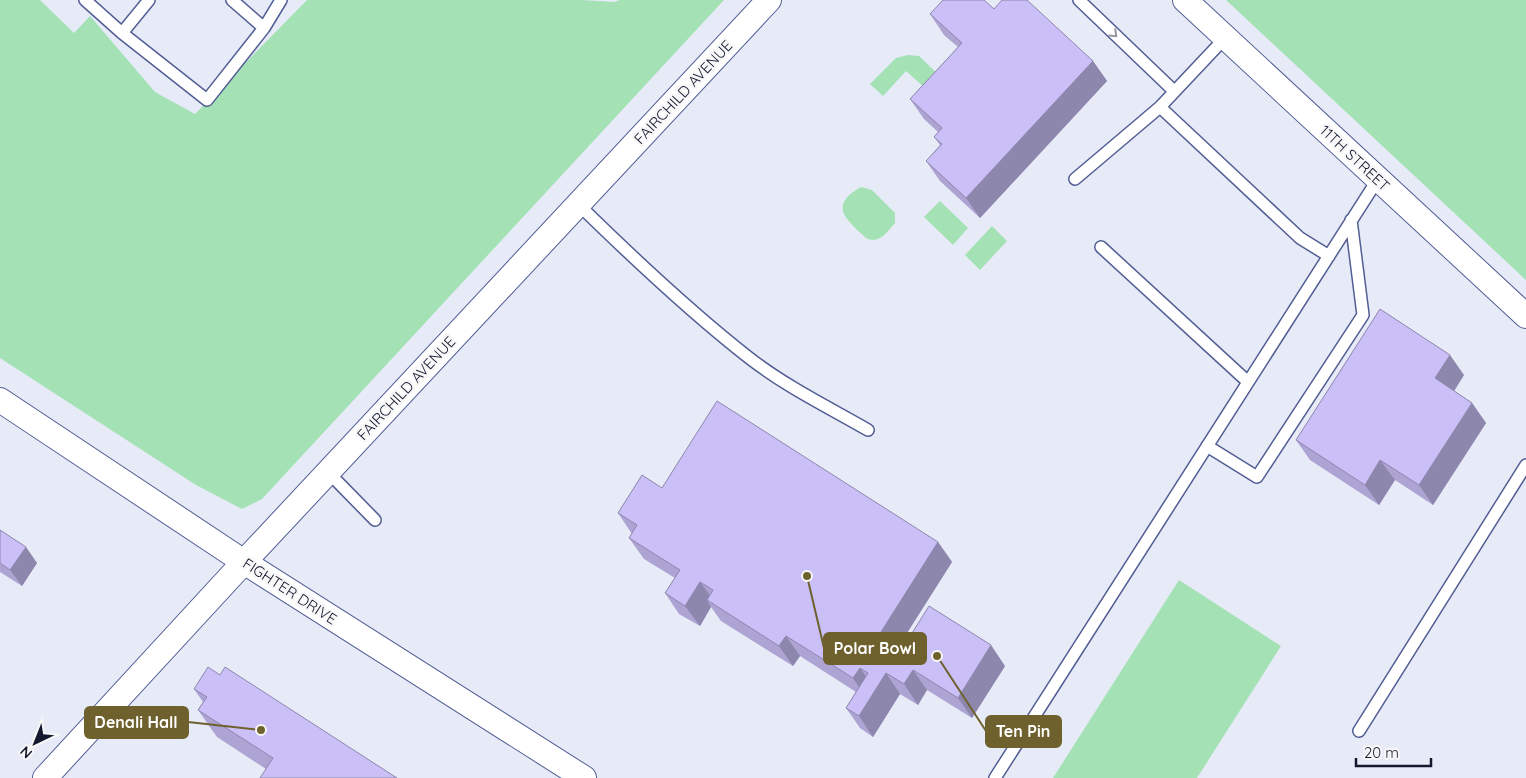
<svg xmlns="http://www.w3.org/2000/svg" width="1526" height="778" viewBox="0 0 1526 778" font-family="Quicksand,sans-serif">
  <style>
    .green { fill: #a4e2b6 }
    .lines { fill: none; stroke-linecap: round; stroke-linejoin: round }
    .service-casing { stroke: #525e94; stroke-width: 14 }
    .minor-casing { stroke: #525e94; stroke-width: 26 }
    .service { stroke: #fff; stroke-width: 11 }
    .minor { stroke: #fff; stroke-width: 24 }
    .wall { fill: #aea4d4 }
    .shaded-wall { fill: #8d86ad }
    .building { fill: #cabff7; stroke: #8d86ad }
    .oneway { stroke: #9698a2 }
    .labels { text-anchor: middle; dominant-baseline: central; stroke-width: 5; stroke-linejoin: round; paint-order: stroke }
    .street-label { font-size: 15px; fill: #151930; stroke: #f8f8f8 }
    .leader { fill: none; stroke: #6f612e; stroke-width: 2 }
    .callout-dot { fill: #6f612e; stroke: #f8f8f8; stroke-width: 2 }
    .callout { fill: #6f612e; stroke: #6f612e; stroke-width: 2 }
    .callout-label { font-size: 16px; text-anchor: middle; font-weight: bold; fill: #fff }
  </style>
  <rect width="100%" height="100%" fill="#e7eaf7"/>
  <path class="green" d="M 0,0 L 40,0 L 74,33 L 90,16 L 155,92 L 195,114 L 307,0 L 582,0 L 615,2 L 619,0 L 724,0 L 262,499 L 242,509 L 196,485 L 0,358 Z
    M 1226,0 L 1526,0 L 1526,280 Z
    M 908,55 L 919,56 L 941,77 L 925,88 L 906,71 L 883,96 L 870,84 L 896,58 Z
    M 861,187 L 872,190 L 895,213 L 895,223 C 887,232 879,245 866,238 C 847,220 827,206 861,187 Z
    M 940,201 L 968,228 L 953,245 L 924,217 Z
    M 992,226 L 1007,241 L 980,270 L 965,255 Z
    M 1179,580 L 1281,646 L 1197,778 L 1053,778 Z"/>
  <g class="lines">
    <g class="service-casing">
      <path id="service" d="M 85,0 L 122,33
        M 149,0 L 122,33 L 207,100 L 264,28 L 281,0
        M 232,0 L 264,28
        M 1079,0 L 1174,91
        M 1160,107 L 1300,238 L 1329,256
        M 1075,179 L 1160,107 L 1225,38
        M 578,204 C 632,257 688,310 748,357 C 785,386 828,407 868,430
        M 1101,247 L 1248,382
        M 1207,446 L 1257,477 L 1363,315 L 1351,220
        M 328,472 L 375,520
        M 1359,731 L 1526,465
        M 995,778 L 1378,179"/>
    </g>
    <g class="minor-casing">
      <path id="minor" d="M 1185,0 L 1526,316
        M 0,400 L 244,562 L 584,778
        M 45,778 L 244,562 L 769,0"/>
    </g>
    <use href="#service" class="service"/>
    <use href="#minor" class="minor"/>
  </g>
  <path class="wall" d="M 994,9 L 1093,61 L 1107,81 L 980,218 L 940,181 L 926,161 L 940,145 L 934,137 L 938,132 L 924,119 L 910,99 L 958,47 L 944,35 L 930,14 Z
    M 1464,375 L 1454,391 L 1472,403 L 1486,423 L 1433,505 L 1395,480 L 1379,505 L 1310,460 L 1296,440 Z
    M 662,488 L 938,542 L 952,562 L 893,655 L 897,657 L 1005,666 L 972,718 L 927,690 L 918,705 L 900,694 L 873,737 L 860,728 L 846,708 L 856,692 L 800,656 L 793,666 L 721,621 L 711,607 L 700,626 L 679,614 L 665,593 L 675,578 L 644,559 L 629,538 L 632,534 L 618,513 Z
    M 0,530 L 37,563 L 22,586 L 0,572 Z
    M 220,675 L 397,778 L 266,769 L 217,737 L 198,710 L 203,702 L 194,689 Z"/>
  <path class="shaded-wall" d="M 1093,61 L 1107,81 L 980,218 L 966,198 Z
    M 1450,355 L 1464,375 L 1449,399 L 1435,378 Z
    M 1472,403 L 1486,423 L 1433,505 L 1419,485 Z
    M 1380,460 L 1395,480 L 1379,505 L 1365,485 Z
    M 938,542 L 952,562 L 888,663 L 874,643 Z
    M 26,547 L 37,563 L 22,586 L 10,570 Z
    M 700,582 L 715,602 L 707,600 L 711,607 L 700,626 L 685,606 Z
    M 786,636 L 800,656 L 793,666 L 779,646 Z
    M 991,645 L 1005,666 L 972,718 L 958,698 Z
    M 860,668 L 874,688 L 867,699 L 853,678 Z
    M 913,670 L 927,690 L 918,705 L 904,684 Z
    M 886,673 L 900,694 L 873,737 L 859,716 Z"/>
  <path class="building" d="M 943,0 L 984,0 L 994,9 L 1002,0 L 1027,0 L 1093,61 L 966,198 L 926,161 L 942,144 L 934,137 L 942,128 L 910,99 L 962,43 L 930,14 Z
    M 1380,309 L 1450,355 L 1435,378 L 1472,403 L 1419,485 L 1380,460 L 1365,485 L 1296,440 Z
    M 717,401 L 938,542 L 874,643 L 897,657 L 929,606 L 991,645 L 958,698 L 913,670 L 904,684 L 886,673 L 859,716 L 846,708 L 868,673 L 860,668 L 853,678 L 786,636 L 779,646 L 707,600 L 713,590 L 700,582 L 685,606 L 665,593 L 680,570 L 629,538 L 637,525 L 618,513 L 642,475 L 662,488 Z
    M 0,530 L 26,547 L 10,570 L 0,563 Z
    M 208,667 L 220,675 L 225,667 L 397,778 L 260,778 L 273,758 L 198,710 L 207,697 L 194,689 Z"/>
  <defs><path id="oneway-chevron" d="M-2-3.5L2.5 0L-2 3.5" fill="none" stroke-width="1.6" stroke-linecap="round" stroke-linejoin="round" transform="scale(1.25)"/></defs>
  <use class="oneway" href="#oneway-chevron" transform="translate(1114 34) rotate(44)"/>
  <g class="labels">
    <g class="street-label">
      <text transform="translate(683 92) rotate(-47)">FAIRCHILD AVENUE</text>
      <text transform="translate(1355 158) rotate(43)">11TH STREET</text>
      <text transform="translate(406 388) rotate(-47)">FAIRCHILD AVENUE</text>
      <text transform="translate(290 591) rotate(33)">FIGHTER DRIVE</text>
    </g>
  </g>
  <path class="leader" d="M807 576L824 648M261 730L188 722M937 656L986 731"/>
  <g class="callout-dot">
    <circle cx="807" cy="576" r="5"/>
    <circle cx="261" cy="730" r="5"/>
    <circle cx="937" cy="656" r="5"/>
  </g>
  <g class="callout">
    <rect x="824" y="633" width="102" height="31" rx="5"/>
    <rect x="85" y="707" width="103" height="31" rx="5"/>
    <rect x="986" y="716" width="75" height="31" rx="5"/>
  </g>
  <g class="callout-label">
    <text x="875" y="654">Polar Bowl</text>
    <text x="136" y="728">Denali Hall</text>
    <text x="1023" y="737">Ten Pin</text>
  </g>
  <g transform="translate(35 743) rotate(223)" stroke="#f8f8f8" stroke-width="4" paint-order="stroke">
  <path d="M0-4L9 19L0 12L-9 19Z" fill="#151930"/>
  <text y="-8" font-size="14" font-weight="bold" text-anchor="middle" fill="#151930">N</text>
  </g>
  <path d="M1356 758v8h75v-8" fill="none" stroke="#151930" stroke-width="2.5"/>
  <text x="1364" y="758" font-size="15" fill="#151930" stroke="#f8f8f8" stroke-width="4" paint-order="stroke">20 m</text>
</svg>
